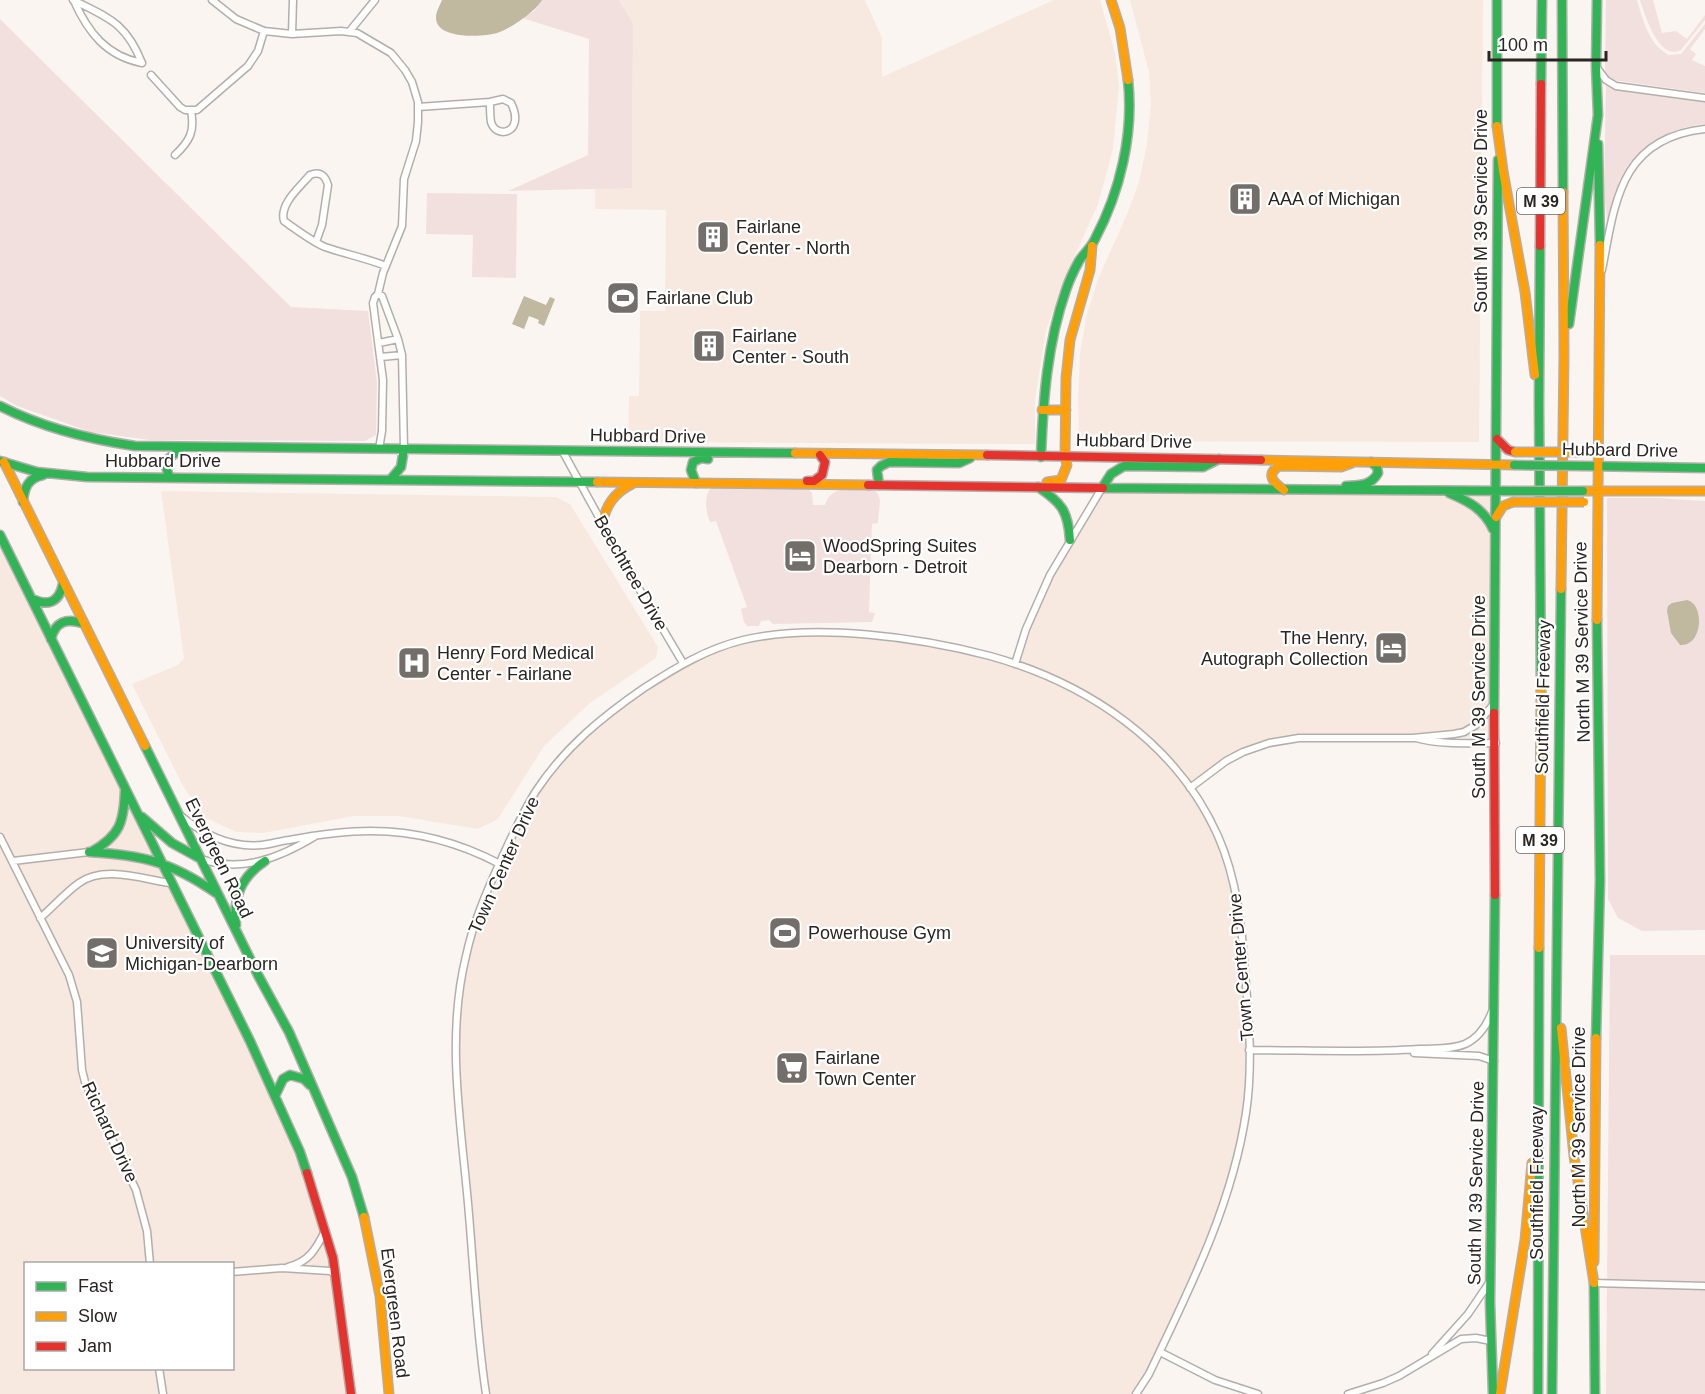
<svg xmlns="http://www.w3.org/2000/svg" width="1705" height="1394" viewBox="0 0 1705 1394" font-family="Arial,sans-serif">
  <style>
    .built { fill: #f7e9df; fill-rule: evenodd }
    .green { fill: #f2e0de }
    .water { fill: #c0b9a0 }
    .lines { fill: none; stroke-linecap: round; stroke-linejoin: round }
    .street-casing { stroke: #b3aeab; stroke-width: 9 }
    .fast-casing { stroke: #b3aeab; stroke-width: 11 }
    .slow-casing { stroke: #b3aeab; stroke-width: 11 }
    .jam-casing { stroke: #b3aeab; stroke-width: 11 }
    .street { stroke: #fefefd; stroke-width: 6 }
    .fast { stroke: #30b455; stroke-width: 8 }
    .slow { stroke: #ff9f0a; stroke-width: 8 }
    .jam { stroke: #e5322d; stroke-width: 8 }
    .fast-bridge-casing { stroke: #b3aeab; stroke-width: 11; stroke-linecap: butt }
    .slow-bridge-casing { stroke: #b3aeab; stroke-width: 11; stroke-linecap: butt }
    .fast-bridge { stroke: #30b455; stroke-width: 8 }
    .slow-bridge { stroke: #ff9f0a; stroke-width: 8 }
    .labels { text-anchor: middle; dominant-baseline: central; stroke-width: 4.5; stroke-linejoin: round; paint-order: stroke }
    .shield { fill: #fff; stroke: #6a6664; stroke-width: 1.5 }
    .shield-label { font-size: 16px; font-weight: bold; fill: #2a2521 }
    .poi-label { font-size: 18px; fill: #2a2521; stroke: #fff; text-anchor: start }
    .street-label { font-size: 18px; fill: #2a2521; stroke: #fff }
  </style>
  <rect width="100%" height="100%" fill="#fbf5f1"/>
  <path class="built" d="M 619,0 L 865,0 L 882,38 L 882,77 L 1054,0 L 1100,0 L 1115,53 L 1119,86 L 1113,149 L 1098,204 L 1066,275 L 1046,330 L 1035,400 L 1035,444 L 628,442 L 629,396 L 639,396 L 640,311 L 665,311 L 666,210 L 595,209 L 595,188 L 632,188 L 633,25 Z
    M 1130,0 L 1483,0 L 1479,442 L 1079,441 L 1078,399 L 1080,354 L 1086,317 L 1098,279 L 1128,212 L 1139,182 L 1147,144 L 1151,104 L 1149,72 Z
    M 1102,488 L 1496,491 L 1496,743 L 1450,743 L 1413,738 L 1299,738 L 1243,752 L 1191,788 L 1217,834 L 1235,889 L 1244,954 L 1249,1083 L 1237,1159 L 1210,1244 L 1136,1394 L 486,1394 L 459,1106 L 456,1014 L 473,927 L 535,793 L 584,733 L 668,673 L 725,645 L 796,634 L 891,637 L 1015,663 L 1038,599 Z
    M 161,491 L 556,497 L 570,504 L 658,647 L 656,658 L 590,703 L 544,746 L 498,819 L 478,829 L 399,816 L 354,816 L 263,833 L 236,832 L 204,817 L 183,786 L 132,684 L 178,665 L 184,658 Z
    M 0,539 L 215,974 L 298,1153 L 328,1247 L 348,1394 L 0,1394 ZM 26,1264 L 232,1264 L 232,1368 L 26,1368 Z"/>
  <path class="green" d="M 542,0 L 619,0 L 633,24 L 632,188 L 508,191 L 588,155 L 589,39 L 522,18 L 534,11 Z
    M 1606,0 L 1637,0 C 1643,20 1649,45 1669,55 L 1681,54 L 1705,24 L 1705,29 L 1690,49 L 1696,54 L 1692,60 L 1705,66 L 1705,93 L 1612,80 L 1605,72 Z
    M 1640,0 L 1653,0 L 1662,33 L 1676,31 L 1687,39 L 1705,15 L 1705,20 L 1681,50 C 1659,62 1645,15 1640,0 Z
    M 0,19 L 291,307 L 368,311 L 377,382 L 376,435 L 365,441 L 150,440 L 91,432 L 17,406 L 0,396 Z
    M 1606,83 L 1705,101 L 1705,124 C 1670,127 1634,148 1620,180 C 1613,196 1611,214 1608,230 L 1604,193 Z
    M 427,193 L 517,194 L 516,278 L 472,277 L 473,235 L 426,234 Z
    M 712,487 L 807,488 L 812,493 L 813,505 L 825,505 C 830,489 842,489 858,489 C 865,489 871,489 877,492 L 880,500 L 878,523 L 872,524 L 869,612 L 875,613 L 872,622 L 773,624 L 769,620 L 761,621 L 759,626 L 747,626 L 744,622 L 741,609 L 747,607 L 716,521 L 710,522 C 706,512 703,495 712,487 Z
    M 1607,498 L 1658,498 L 1705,501 L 1705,930 L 1642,931 L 1618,918 L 1608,899 Z
    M 1610,955 L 1705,955 L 1705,1394 L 1606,1394 Z"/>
  <path class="water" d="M 442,0 L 542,0 C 537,10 509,30 497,33 C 484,37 435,40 436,17 C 436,12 440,5 442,0 Z
    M 524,296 L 546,305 L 550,297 L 555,299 L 544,326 L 538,323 L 539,320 L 529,316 L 524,329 L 512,324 Z
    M 1687,600 C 1705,604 1703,647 1680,645 L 1671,633 L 1667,611 L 1668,606 L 1672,603 Z"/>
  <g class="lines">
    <g class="street-casing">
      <path id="street" d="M 73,0 C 109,18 126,23 142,63 C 106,56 88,32 74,1
        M 212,0 L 236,19 L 264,31 L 292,34 L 341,31 L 357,33 L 391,53 L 405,70 L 412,82 L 418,102 L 418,122 L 416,141 L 404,179 L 402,226 L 383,273 L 378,294 L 375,297 L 373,303 L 383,380 L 382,431 L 379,449
        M 349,32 L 375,0
        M 292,34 L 293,0
        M 1597,68 L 1606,80 L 1616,86 L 1705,98
        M 151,75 L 180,107 L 185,110 L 197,110 L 248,66 L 258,51 L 264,31
        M 418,107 L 490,102 L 503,99 L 511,103 C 526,133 496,140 491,122 C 490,116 490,108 490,102
        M 175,155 C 190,141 195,131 191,111
        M 316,242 L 322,225 L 328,185 C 325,175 320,171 310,175 C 300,187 279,204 284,221 C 297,230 311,241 325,247 C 345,254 366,258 386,266
        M 1602,270 C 1615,202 1620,138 1705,129
        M 378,294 L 382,296 L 398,339 L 402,355 L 404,449
        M 379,343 L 398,339
        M 381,357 L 402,355
        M 563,452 L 628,570 L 683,663
        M 1015,664 L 1026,629 L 1050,575 L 1102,488
        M 1416,738 C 1441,745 1470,743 1496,743
        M 1190,788 L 1226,761 L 1243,752 L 1269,743 L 1299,738 L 1413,738 L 1454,734 L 1464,732 L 1476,725 L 1494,704
        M 181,816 C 204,835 231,848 262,845 C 271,844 280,841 289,840 C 316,835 344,831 371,831 C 417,831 460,843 500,864
        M 0,837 L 69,975 L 77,1002 L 82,1070 L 85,1082 L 136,1190 L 147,1231 L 150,1264
        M 201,859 C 242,873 279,858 314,837
        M 13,861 L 89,852
        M 40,918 C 53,907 65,893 79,883 C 104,865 142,879 170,883
        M 1249,1050 C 1306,1050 1363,1053 1419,1049 C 1434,1048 1451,1050 1465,1044 C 1479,1038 1488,1023 1493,1009
        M 1414,1053 L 1479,1056 L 1494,1061
        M 288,1267 C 309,1262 316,1249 325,1231
        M 232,1272 L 282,1268 L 330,1271 L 336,1274
        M 1594,1283 L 1705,1286
        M 1160,1352 L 1215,1380 L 1258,1394
        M 1432,1354 L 1468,1314 L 1489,1283
        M 159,1368 L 163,1394
        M 486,1394 C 477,1335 474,1274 469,1215 C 462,1128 445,1041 466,956 C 473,923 486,893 500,862 C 511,838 522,813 536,791 C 565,747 602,717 644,688 C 675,668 706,649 743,640 C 816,623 918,637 990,656 C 1087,683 1176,742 1218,836 C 1237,879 1242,927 1245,973 C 1249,1019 1253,1067 1246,1113 C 1232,1206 1189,1290 1149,1374 L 1136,1394
        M 1348,1394 L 1383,1383 L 1399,1376 L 1461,1339 L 1476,1338 L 1491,1341"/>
    </g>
    <g class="fast-casing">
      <path id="fast" d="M 1497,0 L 1497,126
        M 1562,0 L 1563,192
        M 1597,0 L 1596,66 L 1598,115
        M 1541,84 L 1542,0
        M 1598,144 L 1600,245
        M 1540,246 L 1539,402 L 1541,692
        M 1569,324 L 1598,115
        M 0,406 C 43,428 88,439 135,446 L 795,453
        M 1041,457 C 1043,401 1047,344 1066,290 C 1069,281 1074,270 1079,261 C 1084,253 1091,248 1095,239 C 1120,192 1134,134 1128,80
        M 0,461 L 37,472 L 87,477 L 597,482
        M 1583,466 L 1705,468
        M 169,477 L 166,466 L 167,460 L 183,447
        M 391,479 L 401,467 L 404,449
        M 696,483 L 691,470 L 693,462 L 701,458 L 708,459
        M 879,485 L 877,470 L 881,466 L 889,462 L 959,463 L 970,458
        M 1346,486 C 1359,485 1371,486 1378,473 L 1377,467 L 1371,462
        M 1038,487 C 1062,503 1068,511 1070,540
        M 1102,488 L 1111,474 L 1124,466 L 1203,467 L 1219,459
        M 1103,488 L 1513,491
        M 1449,493 C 1468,501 1484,509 1493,529
        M 23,502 C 24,488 28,478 43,475
        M 0,535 L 250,1041 L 300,1152 L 307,1173
        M 31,598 C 47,607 59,603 63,584
        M 51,639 C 55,622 66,618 82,623
        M 1494,713 L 1498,160
        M 145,746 L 259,977 L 289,1032 L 352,1177 L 364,1217
        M 142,817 L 172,843 L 201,859
        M 89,852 C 143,855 171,862 216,893
        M 91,852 C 120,836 124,822 125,790
        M 236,925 C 233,897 241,877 265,861
        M 1596,1038 L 1600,880 L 1597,620
        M 275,1096 L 283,1079 L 290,1075 L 304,1079 L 310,1085
        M 1594,1283 L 1595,1394
        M 1493,1394 L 1490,1302 L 1495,895
        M 1538,1394 L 1539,948
        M 1552,1394 L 1561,589"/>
    </g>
    <g class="slow-casing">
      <path id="slow" d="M 1111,0 L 1120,28 L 1128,80
        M 1497,126 L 1503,171 L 1525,292 L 1535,375
        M 1042,410 L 1066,410
        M 795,453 L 987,455
        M 1261,460 L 1514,465
        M 4,462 L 145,746
        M 597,482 L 868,485
        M 1047,482 L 1061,480 L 1067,465 L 1065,457 L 1066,378 L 1070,340 L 1090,270 L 1092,246
        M 1284,490 C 1274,483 1265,475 1279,466 L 1341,467 L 1352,463
        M 1583,491 L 1705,491
        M 1496,517 L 1503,506 L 1513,502
        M 602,524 C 606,505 614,493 632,484
        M 1561,589 L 1564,354 L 1563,192
        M 1597,620 L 1600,245
        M 1539,948 L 1541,692
        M 1561,1028 L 1574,1156 L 1594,1283
        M 364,1217 L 380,1296 L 389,1394
        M 1594,1262 L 1596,1038
        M 1500,1394 L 1525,1240 L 1532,1163"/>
    </g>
    <g class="jam-casing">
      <path id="jam" d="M 1540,246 L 1541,84
        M 1497,439 L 1508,450 L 1515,452
        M 987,455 L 1261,460
        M 807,481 L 814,481 L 822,475 L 825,462 L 820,455
        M 868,485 L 1103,488
        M 1494,713 L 1495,895
        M 307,1173 L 333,1258 L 351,1394"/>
    </g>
    <use href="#street" class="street"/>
    <use href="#fast" class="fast"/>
    <use href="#slow" class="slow"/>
    <use href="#jam" class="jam"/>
    <g class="fast-bridge-casing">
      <path id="fast-bridge" d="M 1514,465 L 1583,466
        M 1513,491 L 1583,491"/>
    </g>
    <g class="slow-bridge-casing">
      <path id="slow-bridge" d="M 1515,452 L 1583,452
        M 1513,502 L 1584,502"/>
    </g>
    <use href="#fast-bridge" class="fast-bridge"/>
    <use href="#slow-bridge" class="slow-bridge"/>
  </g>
  <defs>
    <g id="building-square" transform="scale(1.725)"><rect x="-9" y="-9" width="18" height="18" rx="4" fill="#736e6a" stroke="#fff"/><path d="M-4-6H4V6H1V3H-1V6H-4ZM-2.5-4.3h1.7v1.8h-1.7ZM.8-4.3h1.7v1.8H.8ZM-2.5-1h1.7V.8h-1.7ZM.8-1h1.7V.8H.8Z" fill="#fff"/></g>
    <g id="stadium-square" transform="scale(1.725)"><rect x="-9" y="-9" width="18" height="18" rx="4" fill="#736e6a" stroke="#fff"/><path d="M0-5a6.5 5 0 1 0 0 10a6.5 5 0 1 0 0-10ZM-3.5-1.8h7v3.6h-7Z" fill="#fff"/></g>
    <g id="hotel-square" transform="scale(1.725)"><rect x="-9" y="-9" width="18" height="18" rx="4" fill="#736e6a" stroke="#fff"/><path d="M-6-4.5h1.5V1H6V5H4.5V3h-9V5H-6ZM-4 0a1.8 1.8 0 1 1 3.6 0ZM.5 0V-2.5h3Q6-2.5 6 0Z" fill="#fff"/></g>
    <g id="hospital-square" transform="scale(1.725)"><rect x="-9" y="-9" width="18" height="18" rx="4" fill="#736e6a" stroke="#fff"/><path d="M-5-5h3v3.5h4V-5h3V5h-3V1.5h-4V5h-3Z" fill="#fff"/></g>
    <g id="university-square" transform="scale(1.725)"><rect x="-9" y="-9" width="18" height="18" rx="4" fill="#736e6a" stroke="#fff"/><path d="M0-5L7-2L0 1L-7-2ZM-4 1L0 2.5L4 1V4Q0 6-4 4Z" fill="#fff"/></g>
    <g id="supermarket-square" transform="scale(1.725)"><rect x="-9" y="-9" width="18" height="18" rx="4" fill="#736e6a" stroke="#fff"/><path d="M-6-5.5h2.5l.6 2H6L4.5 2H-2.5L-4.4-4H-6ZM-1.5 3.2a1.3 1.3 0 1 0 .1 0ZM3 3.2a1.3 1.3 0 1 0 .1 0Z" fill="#fff"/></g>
  </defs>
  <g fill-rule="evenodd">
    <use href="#building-square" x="1245" y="199"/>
    <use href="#building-square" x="713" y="237"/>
    <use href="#stadium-square" x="623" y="298"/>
    <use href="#building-square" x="709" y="346"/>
    <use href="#hotel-square" x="800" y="556"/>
    <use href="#hotel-square" x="1391" y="648"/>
    <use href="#hospital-square" x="414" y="663"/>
    <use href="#stadium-square" x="785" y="933"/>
    <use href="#university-square" x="102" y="953"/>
    <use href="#supermarket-square" x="792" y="1068"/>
  </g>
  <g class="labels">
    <g class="shield">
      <rect x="1517" y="188" width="48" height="26" rx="4.5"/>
      <rect x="1516" y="827" width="48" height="26" rx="4.5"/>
    </g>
    <g class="shield-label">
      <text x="1541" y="201">M 39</text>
      <text x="1540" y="840">M 39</text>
    </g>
    <g class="poi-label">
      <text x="1268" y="199">AAA of Michigan</text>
      <text x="736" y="227">Fairlane<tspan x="736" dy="21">Center - North</tspan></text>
      <text x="646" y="298">Fairlane Club</text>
      <text x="732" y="336">Fairlane<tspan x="732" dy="21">Center - South</tspan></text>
      <text x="823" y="546">WoodSpring Suites<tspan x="823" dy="21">Dearborn - Detroit</tspan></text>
      <text x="1368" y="638" text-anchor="end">The Henry,<tspan x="1368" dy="21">Autograph Collection</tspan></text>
      <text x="437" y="653">Henry Ford Medical<tspan x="437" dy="21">Center - Fairlane</tspan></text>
      <text x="808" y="933">Powerhouse Gym</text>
      <text x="125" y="943">University of<tspan x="125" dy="21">Michigan-Dearborn</tspan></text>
      <text x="815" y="1058">Fairlane<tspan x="815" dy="21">Town Center</tspan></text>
    </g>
    <g class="street-label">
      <text transform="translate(1481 211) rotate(-90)">South M 39 Service Drive</text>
      <text transform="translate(648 436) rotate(1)">Hubbard Drive</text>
      <text transform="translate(1134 441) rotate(1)">Hubbard Drive</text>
      <text transform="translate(1620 450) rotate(1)">Hubbard Drive</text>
      <text x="163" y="461">Hubbard Drive</text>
      <text transform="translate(631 573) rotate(60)">Beechtree Drive</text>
      <text transform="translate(1582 642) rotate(-91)">North M 39 Service Drive</text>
      <text transform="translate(1479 697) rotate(-90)">South M 39 Service Drive</text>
      <text transform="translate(1543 697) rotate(-89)">Southfield Freeway</text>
      <text transform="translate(219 858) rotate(64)">Evergreen Road</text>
      <text transform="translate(504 865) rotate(-66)">Town Center Drive</text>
      <text transform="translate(1241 967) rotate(-95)">Town Center Drive</text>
      <text transform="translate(1579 1127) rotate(-90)">North M 39 Service Drive</text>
      <text transform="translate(110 1132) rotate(65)">Richard Drive</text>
      <text transform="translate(1476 1183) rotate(-89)">South M 39 Service Drive</text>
      <text transform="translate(1537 1183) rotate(-90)">Southfield Freeway</text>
      <text transform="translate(395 1313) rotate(83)">Evergreen Road</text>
    </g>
  </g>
  <rect x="24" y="1262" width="210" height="108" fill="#ffffff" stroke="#aaa8a6" stroke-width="1.5"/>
  <rect x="36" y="1282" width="30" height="9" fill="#30b455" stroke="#aaa8a6" stroke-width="1.5"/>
  <text x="78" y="1292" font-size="18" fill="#2a2521">Fast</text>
  <rect x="36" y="1312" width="30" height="9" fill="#ff9f0a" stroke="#aaa8a6" stroke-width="1.5"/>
  <text x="78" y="1322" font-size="18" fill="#2a2521">Slow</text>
  <rect x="36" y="1342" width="30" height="9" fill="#e5322d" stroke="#aaa8a6" stroke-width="1.5"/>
  <text x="78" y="1352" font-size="18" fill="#2a2521">Jam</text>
  <path d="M1489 51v9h117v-9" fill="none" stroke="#2a2521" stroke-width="3"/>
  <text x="1498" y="51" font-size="18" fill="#2a2521" stroke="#ffffff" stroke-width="4.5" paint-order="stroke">100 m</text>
</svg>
